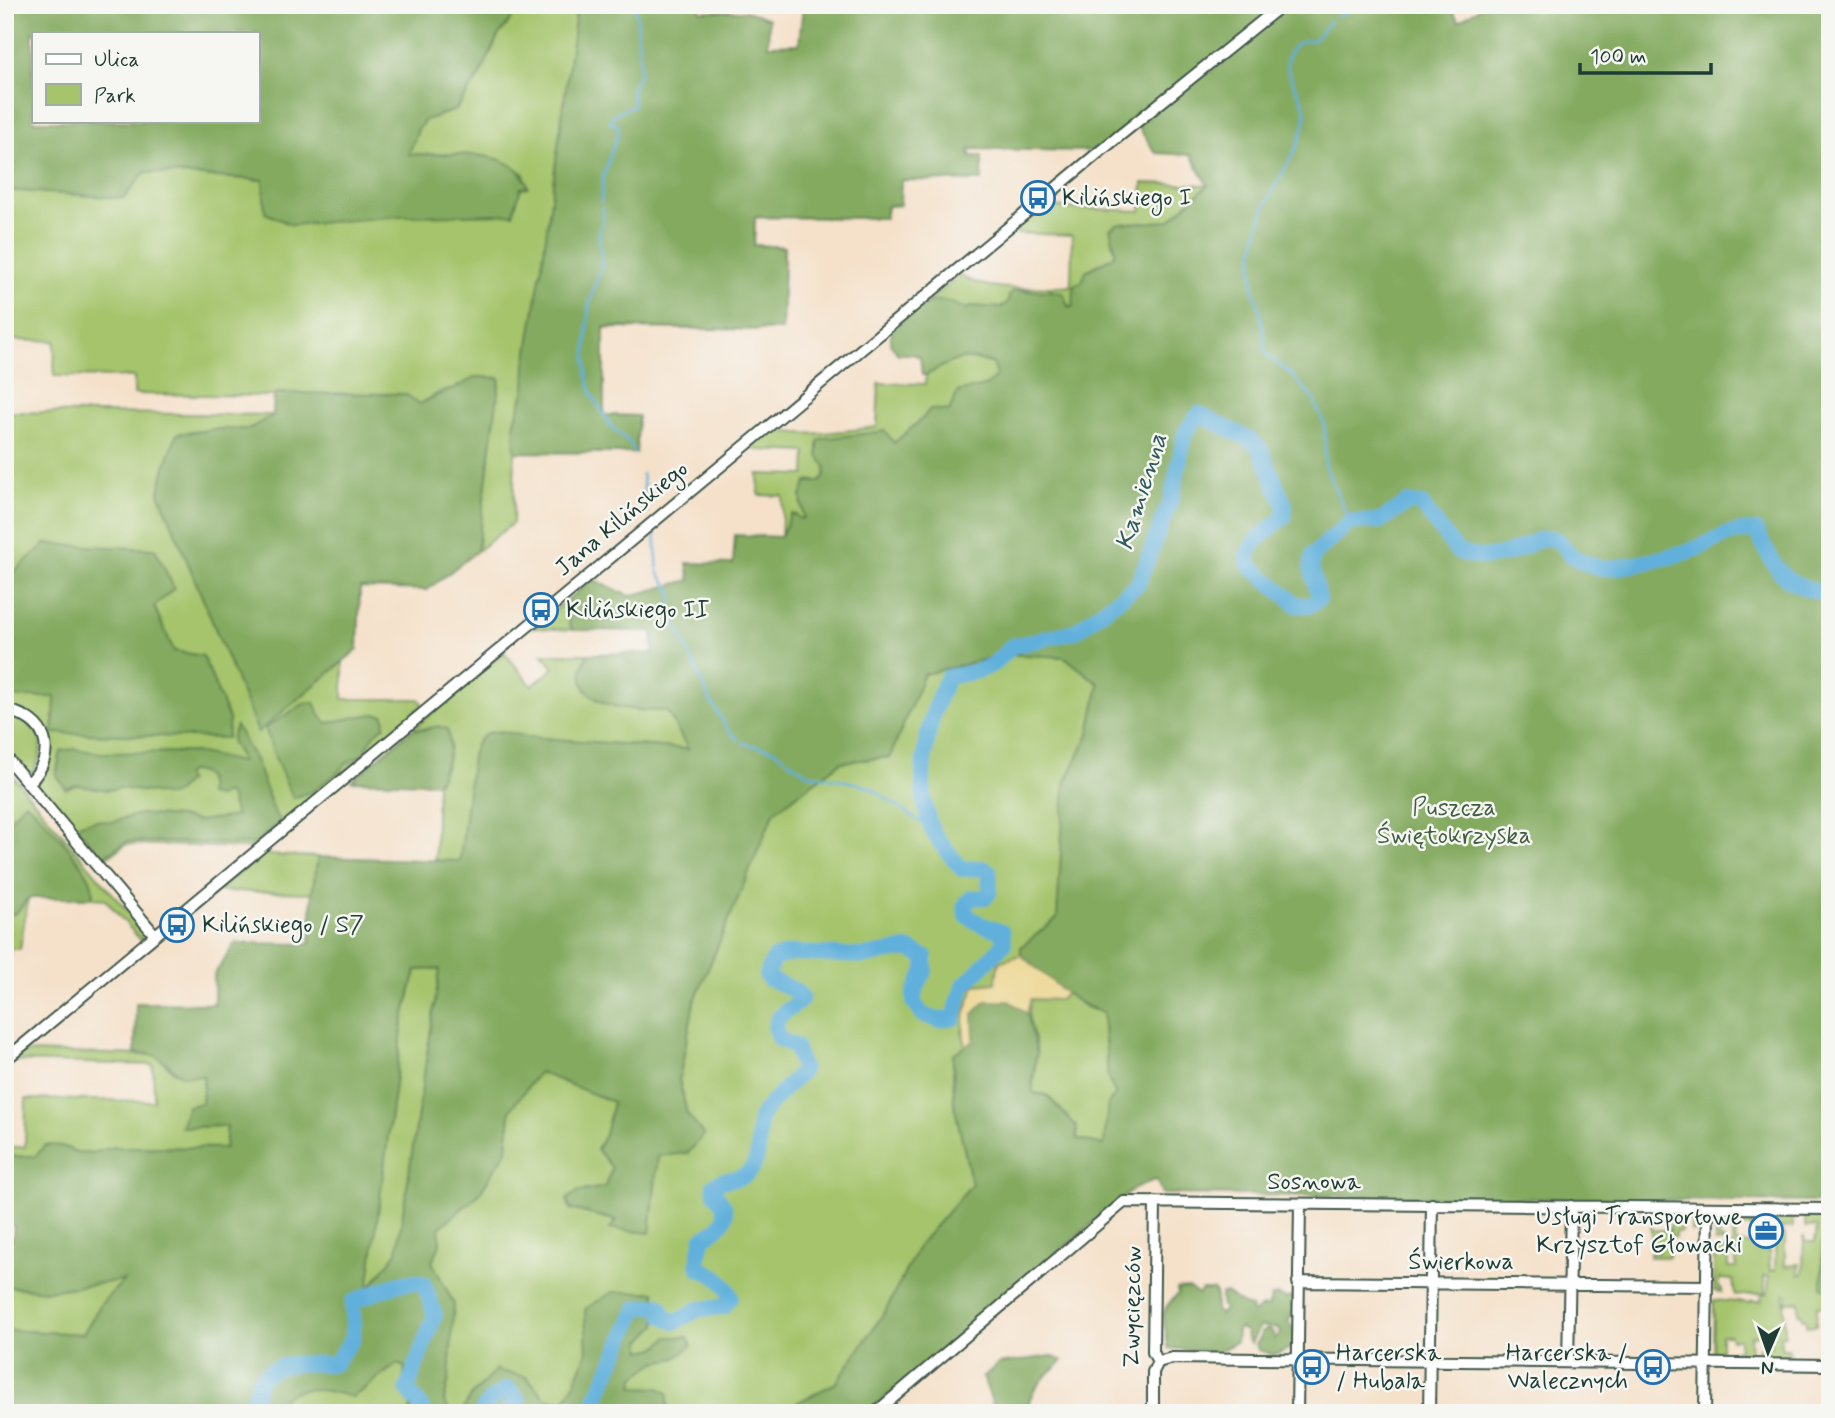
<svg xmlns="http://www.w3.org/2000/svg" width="1835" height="1418" viewBox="0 0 1835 1418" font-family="Mynerve,sans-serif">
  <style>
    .green { fill: #a5c46c; stroke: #628050; stroke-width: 2 }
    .forest { fill: #84aa60; stroke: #52744a; stroke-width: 2; fill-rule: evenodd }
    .sand { fill: #eeda9e; stroke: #868c69; stroke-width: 2 }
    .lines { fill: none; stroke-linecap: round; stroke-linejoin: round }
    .stream { stroke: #61b0db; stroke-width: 2.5 }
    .river { stroke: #61b0db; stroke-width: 16 }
    .minor-casing { stroke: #3f564a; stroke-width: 14 }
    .minor { stroke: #fff; stroke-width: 10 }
    .labels { text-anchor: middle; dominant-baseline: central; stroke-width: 5; stroke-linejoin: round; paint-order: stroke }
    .poi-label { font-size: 24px; fill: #1f3d34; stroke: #f6f6f2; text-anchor: start }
    .street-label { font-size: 24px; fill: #1f3d34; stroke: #f6f6f2 }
    .park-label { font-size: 24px; fill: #405f42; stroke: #f6f6f2 }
    .water-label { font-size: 26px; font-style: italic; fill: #305a5e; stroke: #f6f6f2 }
  </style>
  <rect width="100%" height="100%" fill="#f6f6f2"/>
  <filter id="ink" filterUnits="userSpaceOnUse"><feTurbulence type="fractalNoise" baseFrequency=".0143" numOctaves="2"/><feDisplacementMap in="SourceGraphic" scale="14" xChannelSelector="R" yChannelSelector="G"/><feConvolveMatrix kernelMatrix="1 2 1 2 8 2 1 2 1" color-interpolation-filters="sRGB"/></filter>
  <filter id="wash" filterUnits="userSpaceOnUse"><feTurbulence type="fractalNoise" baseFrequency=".00686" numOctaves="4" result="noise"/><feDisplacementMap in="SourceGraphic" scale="28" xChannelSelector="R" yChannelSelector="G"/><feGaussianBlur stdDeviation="1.57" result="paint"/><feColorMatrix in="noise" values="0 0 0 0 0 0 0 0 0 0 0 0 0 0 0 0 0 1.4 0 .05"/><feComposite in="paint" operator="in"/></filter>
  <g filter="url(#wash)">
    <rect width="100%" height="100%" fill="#f5e1ca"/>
    <path class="green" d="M 522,5 L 577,5 L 554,188 L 900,205 L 887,206 L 885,218 L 755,217 L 754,245 L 784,247 L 782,330 L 603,328 L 604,415 L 638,416 L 636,453 L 515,452 L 513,523 L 477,551 L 500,378 L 475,377 L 460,387 L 440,392 L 420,404 L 277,393 L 274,396 L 134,394 L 134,377 L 54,376 L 55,341 L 5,340 L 5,190 L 123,198 L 144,172 L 263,180 L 528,187 L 524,174 L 505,162 L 478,155 L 408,154 L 418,129 L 425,120 L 456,110 L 480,75 L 498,36 Z
      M 1143,183 L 1208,185 L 1169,221 L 1117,224 L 1112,243 L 1116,252 L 1074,307 L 1029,290 L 1013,291 L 1008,302 L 1002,308 L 973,306 L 966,309 C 945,302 948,298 924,304 L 960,276 C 993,294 1034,287 1071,286 L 1072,235 L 1012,233 L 1045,207 L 1141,211 Z
      M 958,358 L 980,360 L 993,364 L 997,374 C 985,393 977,385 958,392 L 949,411 L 930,409 L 922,419 L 894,443 L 826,467 L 825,476 L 819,482 L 810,480 L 801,503 L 804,518 L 788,520 L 781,537 L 783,496 L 759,495 L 758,474 L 805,475 L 806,452 L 757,450 L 750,446 L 775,426 C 792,441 854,429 877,427 L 879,383 L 925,384 L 926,375 Z
      M 5,412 L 273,415 L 249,429 L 217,429 L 177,434 L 165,467 L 159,492 L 258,731 L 343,662 L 343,699 L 419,699 L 423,705 L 254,848 L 127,844 L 99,862 L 38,788 L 38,781 L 44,771 L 48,739 L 5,707 L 5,697 L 56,697 L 54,733 L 226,738 L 174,651 L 154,606 L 174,588 L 45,544 L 5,580 Z
      M 564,603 L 570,611 L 569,625 L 574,630 L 534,628 Z
      M 504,652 L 532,686 L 554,668 L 542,654 L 588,654 C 560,708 633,711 667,711 L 689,749 L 527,737 L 501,731 L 475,746 L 460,861 L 435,860 L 437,783 L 446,766 L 450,747 L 447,729 C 435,725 425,730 413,729 Z
      M 1007,654 L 1065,657 L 1099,684 L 1089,734 L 1069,776 L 1067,842 L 1061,863 L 1059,916 L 1049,928 L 1021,947 L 1021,955 L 999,962 L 996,983 L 975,985 L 962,1032 L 966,1046 L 953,1054 L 954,1104 L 972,1184 L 919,1245 L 886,1310 L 836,1383 L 777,1413 L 667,1413 L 658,1388 L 633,1388 L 635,1377 L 587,1343 C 588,1363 575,1385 564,1402 L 545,1398 L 527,1377 L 471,1396 L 461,1413 L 450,1413 L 444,1401 L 449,1378 L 450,1297 L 432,1262 L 440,1244 L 439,1228 L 478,1195 L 507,1150 L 510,1110 L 539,1072 L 614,1102 L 605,1135 L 597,1149 L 612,1168 L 605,1187 L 577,1192 L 570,1209 L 617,1221 L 611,1228 L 650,1233 L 658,1156 L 687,1114 L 679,1079 L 694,1002 L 774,812 L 841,762 L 890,757 L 924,674 Z
      M 5,713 C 39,725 50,739 33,773 L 25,772 L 5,749 Z
      M 5,767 L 140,926 L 143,932 L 142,942 L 105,899 L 93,898 C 92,893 93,887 91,882 C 86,867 38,811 25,803 L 11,818 L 5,833 Z
      M 264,852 L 270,855 L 318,857 L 312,893 L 219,891 Z
      M 28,898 L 20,949 L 5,949 L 5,916 L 16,913 Z
      M 441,969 L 397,1252 L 367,1291 L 403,1022 L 416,970 Z
      M 1066,993 L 1087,1008 L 1103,1012 L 1108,1079 L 1117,1094 L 1108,1104 L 1104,1145 L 1077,1139 L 1076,1126 L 1047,1095 L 1033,1093 C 1032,1080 1036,1067 1036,1054 C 1037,1033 1024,1024 1031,999 L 1060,1000 Z
      M 23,1052 L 156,1055 L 174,1072 L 204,1076 L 202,1104 L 182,1127 L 227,1126 L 226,1148 L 114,1147 L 92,1153 L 76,1152 L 62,1146 L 36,1156 L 5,1157 L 5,1147 L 25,1147 L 26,1099 L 154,1101 L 153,1065 L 13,1061 Z
      M 1651,1214 L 1652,1230 L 1668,1230 L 1668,1228 L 1669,1257 L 1650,1257 L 1650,1253 L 1658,1253 L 1658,1243 L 1651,1243 Z
      M 1670,1214 L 1699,1214 L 1699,1231 L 1691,1231 L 1691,1220 L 1688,1217 L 1681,1216 L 1681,1232 L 1675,1232 L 1675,1237 L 1670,1236 Z
      M 1718,1215 L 1749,1215 L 1750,1226 L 1736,1227 L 1736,1243 L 1751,1244 L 1751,1215 L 1756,1215 L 1756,1247 L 1760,1247 L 1762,1252 L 1761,1250 L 1769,1251 L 1770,1271 L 1775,1270 L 1776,1216 L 1793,1216 L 1793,1227 L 1782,1228 L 1782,1235 L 1785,1235 L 1785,1266 L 1799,1264 L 1799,1275 L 1803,1274 L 1804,1236 L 1805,1242 L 1815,1242 L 1817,1227 L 1805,1227 L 1805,1216 L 1830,1215 L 1830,1220 L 1823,1220 L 1822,1288 L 1830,1288 L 1830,1337 L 1828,1337 L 1826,1306 L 1817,1306 L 1816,1325 L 1806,1326 L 1806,1319 L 1802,1319 L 1802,1314 L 1799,1314 L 1799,1302 L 1787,1302 L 1785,1304 L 1788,1295 L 1784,1294 L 1785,1335 L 1780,1335 L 1782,1349 L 1788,1349 L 1791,1357 L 1758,1356 L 1758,1348 L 1771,1346 L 1771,1338 L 1766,1334 L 1750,1336 L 1751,1356 L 1744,1356 L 1744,1352 L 1738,1352 L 1738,1357 L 1726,1357 L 1733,1350 L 1739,1349 L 1739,1339 L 1731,1339 L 1730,1335 L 1721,1335 L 1721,1357 L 1716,1358 L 1713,1354 L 1714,1300 L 1750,1303 L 1750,1301 L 1761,1301 L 1762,1295 L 1768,1293 L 1769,1277 L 1764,1276 L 1765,1293 L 1735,1296 L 1733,1280 L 1719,1279 L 1718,1288 L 1722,1289 L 1722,1292 L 1714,1291 L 1714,1250 L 1728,1250 L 1728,1268 L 1736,1268 L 1736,1251 L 1732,1250 L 1732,1223 L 1725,1223 L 1725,1226 L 1720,1227 L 1720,1239 L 1724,1240 L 1724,1243 L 1715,1242 L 1715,1218 Z
      M 125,1279 L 101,1304 L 83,1334 L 5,1330 L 5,1286 L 47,1291 Z
      M 397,1364 L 406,1366 L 402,1390 L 410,1403 L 411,1413 L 233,1413 L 281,1373 L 359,1393 Z"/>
    <path class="forest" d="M 5,5 L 522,5 L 498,36 L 480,75 L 455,110 L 425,120 L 418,129 L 409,154 C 444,157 515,143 528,187 L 521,188 L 513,214 L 401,216 L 292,225 L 265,213 L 263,180 L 145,172 L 124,198 L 5,190 ZM 33,33 L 257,33 L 257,121 L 33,121 Z
      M 577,5 L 700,5 L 700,11 L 747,11 L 769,19 L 768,45 L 799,44 L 803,5 L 1449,5 L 1459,21 L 1484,5 L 1830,5 L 1830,1202 L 1162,1194 L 1157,1181 L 1154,1180 L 1134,1189 L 1125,1196 L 867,1413 L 777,1413 L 836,1383 L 886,1310 L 919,1245 L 972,1184 L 954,1104 L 953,1054 L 974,1041 L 973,1014 L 986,1001 L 1009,1001 L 1027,1013 L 1037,1053 L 1032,1079 L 1033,1093 L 1046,1095 L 1076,1126 L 1077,1139 L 1104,1145 L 1108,1104 L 1116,1094 L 1108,1079 L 1103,1012 C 1070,1003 1046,976 1021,955 L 1021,947 L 1057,918 L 1065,783 L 1089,734 L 1099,684 L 1065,657 L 1007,654 L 924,674 L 890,757 L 841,762 L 774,812 L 694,1002 L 679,1079 L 687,1114 L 704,1135 L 688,1153 L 658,1156 L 650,1233 L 610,1229 L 617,1220 L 570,1209 L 567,1199 L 577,1192 L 605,1187 L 612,1168 L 597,1149 L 605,1135 L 613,1102 L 539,1072 L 510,1110 L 507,1150 L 478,1195 L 439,1228 L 440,1244 L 432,1262 L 454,1304 L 449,1378 L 444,1401 L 450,1412 L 455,1413 L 411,1413 L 410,1403 L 402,1390 L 405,1367 L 397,1364 L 353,1397 C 329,1392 304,1382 282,1398 L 284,1413 L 5,1413 L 5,1330 L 83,1334 L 101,1304 L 124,1280 L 47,1291 L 5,1286 L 5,1241 L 12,1240 L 14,1226 L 5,1224 L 5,1157 L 36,1156 L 45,1145 L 62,1146 L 76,1152 L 92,1153 L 114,1147 L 225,1148 L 227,1126 L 181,1127 L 188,1106 L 202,1103 L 204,1076 C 169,1078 182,1071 158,1057 C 152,1053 142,1054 135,1053 L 136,1003 L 214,1004 L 214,975 L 235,943 L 310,944 L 312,893 L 318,857 L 460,861 L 472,756 C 480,723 502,731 527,737 L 688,749 L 667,711 C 633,711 560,708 588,654 L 653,653 L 653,631 L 574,630 L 569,625 L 570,611 L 564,603 L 592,579 L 630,596 L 690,580 L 687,563 L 733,564 L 735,535 L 781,537 L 791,514 L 796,515 L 800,519 L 804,518 L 801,496 L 807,482 L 819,482 L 825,476 L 826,467 L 818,456 L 818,442 L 821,439 L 885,431 L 894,443 L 922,419 L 930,409 L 949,411 L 958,392 C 976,385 985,393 997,374 L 993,363 C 960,353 955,360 926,375 L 922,375 L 920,357 L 913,354 L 898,354 L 890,344 L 892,329 C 907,318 924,298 945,301 C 952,302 959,307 966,309 L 973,306 L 1001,308 L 1008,302 L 1009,296 L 1013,291 L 1053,291 L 1064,294 L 1068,307 L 1073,307 L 1074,285 L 1082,282 L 1086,271 L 1112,257 L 1116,252 L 1110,229 L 1117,224 L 1169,221 L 1208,185 L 1191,155 L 1156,153 L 1134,121 L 1095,151 L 970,149 L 970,156 L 982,156 L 982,181 L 901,180 L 900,205 L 887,206 L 885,218 L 755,217 L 754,245 L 784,247 L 782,330 L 604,327 L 604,415 L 638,416 L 636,453 L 515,452 L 514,425 L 525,389 L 526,364 L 543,258 ZM 440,969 L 397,1252 L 368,1290 L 403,1022 L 416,970 Z
      M 475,377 L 500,378 L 477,551 L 427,590 L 360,588 L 358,649 L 258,732 L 159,493 L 165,467 L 177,434 L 217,429 L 249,429 L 273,415 L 274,396 L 277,393 L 405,394 L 420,404 C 438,394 458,388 475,377 Z
      M 45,544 L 155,549 L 174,588 L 154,607 L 174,651 L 203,656 L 229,720 L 227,738 L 53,733 L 55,697 L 5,697 L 5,580 Z
      M 305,703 L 314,703 L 321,717 L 327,723 C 342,721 371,711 384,715 L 385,726 L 375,734 L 363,754 L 345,764 L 336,774 L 313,791 L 293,798 L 276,760 L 265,728 Z
      M 236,726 L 256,762 L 275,814 L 281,821 L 254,844 L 128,841 L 102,857 L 78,829 L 79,824 L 97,820 L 111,822 L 140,814 L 179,817 L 198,821 L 236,816 L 230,796 L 225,793 L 218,797 L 208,795 C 210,780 206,772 191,771 L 185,775 L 188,781 L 175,794 L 169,796 L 149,792 L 119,788 L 108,790 L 76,785 L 66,789 L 56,775 L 61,751 L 74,749 L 101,753 L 195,752 L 241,762 C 238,742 224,750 236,726 Z
      M 438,726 L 447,729 C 454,750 445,764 437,783 L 351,781 L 412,729 L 424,730 Z
      M 25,802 C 39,812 86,866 91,882 C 93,887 92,893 93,898 L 28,898 L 16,913 L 5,916 L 5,833 L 11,818 Z
      M 1823,1215 L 1830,1215 L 1830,1288 L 1822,1288 Z
      M 1189,1288 L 1198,1295 L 1202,1290 L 1213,1290 L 1216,1293 L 1216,1311 L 1220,1314 L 1224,1309 L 1221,1303 L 1221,1294 L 1226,1293 L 1244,1305 L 1252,1308 L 1251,1311 L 1254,1313 L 1260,1308 L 1269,1306 L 1271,1297 L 1277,1295 L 1285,1298 L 1294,1297 L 1295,1309 L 1288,1322 L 1295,1331 L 1293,1347 L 1274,1355 L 1258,1350 L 1256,1344 L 1260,1339 L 1261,1332 L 1268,1329 L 1273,1332 L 1275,1338 L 1280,1334 L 1278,1328 L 1260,1326 L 1251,1343 L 1247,1339 L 1246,1332 L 1240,1328 L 1237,1330 L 1236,1342 L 1217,1352 L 1168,1348 C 1167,1320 1153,1317 1178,1294 L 1177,1289 Z
      M 613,1292 L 655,1292 L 657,1325 L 641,1341 L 642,1351 L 656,1348 L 668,1337 L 688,1337 L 692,1345 L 676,1358 L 656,1362 L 635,1377 L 633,1387 L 658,1388 L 668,1393 L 667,1413 L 461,1413 L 471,1396 L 496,1370 L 527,1377 L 545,1398 L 564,1402 L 574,1385 L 587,1352 L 585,1309 Z
      M 1051,1356 L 1063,1361 C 1046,1375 1028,1390 1027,1413 L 996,1413 L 983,1377 L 998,1364 Z"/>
    <path class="sand" d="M 1021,955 L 1066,993 L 1060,1000 L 1031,999 L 1027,1013 L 1009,1001 L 986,1001 L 973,1014 L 974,1041 L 966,1046 C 959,1023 967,1006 975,985 L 995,983 L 999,962 Z"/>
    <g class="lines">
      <path class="stream" d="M 1338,16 L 1347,12 L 1347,5
        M 1330,21 L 1314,40 C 1304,40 1297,41 1291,50 C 1276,75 1310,95 1305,120 C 1299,155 1274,180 1263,212 C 1257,232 1251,260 1253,281 C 1253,291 1258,302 1260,312 C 1263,326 1264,340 1266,354 L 1293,376 L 1314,400 L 1325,426 L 1325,466 L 1350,522
        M 601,202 L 603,177 L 618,132 L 618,125 L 610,123 C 610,112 626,110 634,105 L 631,90 L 640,73 L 640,64 L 636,5
        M 602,208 L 603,218 L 599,236 L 602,265 L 589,304 L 586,354 L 587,377 L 592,395 L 610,425 L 630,443 L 634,452
        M 642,474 L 647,513
        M 655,535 L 658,572 L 672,592 L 672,610 L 676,624 L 709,698 L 728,730 L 738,739
        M 743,743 L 774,750 L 806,773 L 856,783 L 873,789 L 933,831"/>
      <path class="river" d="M 250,1413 C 253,1403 255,1389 260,1380 C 274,1359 312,1364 334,1364 L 353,1338 L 353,1302 C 370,1295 407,1276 424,1284 L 435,1315 L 407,1389 L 422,1408 L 421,1413
        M 481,1413 L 490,1400 L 508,1389 L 519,1400 L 505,1413
        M 590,1413 L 637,1308 L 658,1305 L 661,1307 L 663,1315 L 675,1322 L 699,1309 L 724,1307 L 731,1297 C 725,1282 716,1274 700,1269 L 698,1264 L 702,1239 C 722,1227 736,1215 715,1194 L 714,1185 C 724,1176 740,1182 749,1172 C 765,1154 754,1129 762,1115 C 767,1105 794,1080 803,1070 L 795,1046 L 779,1039 C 758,999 846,1009 769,979 L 766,975 L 774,958 L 792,953 L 863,956 L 908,949 L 925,957 L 925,970 L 914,994 L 914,1003 L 923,1015 L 938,1020 L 954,1018 L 963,986 L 1004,944 L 1002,932 L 980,924 L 966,915 L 965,905 L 971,898 L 986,897 L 990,891 L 989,871 L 982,868 L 962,869 C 953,857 939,844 932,830 C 913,786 927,718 948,677 L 978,671 L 994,664 L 1012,646 L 1076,631 L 1138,584 L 1172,497 L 1185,433 L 1199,414 L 1247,438 L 1260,448 L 1285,506 L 1284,517 C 1270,530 1242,545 1249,565 L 1297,605 L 1312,605 L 1319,598 L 1311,567 L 1313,555 L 1350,522 L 1380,521 L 1408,503 L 1421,504 L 1457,551 C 1481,562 1503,557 1525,546 C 1532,543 1541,537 1550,538 C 1561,539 1563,548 1570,554 C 1578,561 1594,567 1605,568 C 1620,569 1680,555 1695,549 C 1718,540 1730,529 1756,531 C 1780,575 1779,582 1830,595"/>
    </g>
  </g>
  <g filter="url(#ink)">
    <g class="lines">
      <g class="minor-casing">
        <path id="minor" d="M 5,710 C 47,718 59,753 29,783
          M 5,756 L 155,935
          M 5,1060 L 1098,153 L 1282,5
          M 1155,1202 L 1153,1352 L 1158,1362
          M 1298,1282 L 1707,1286
          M 1158,1362 L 1172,1358 L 1830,1365
          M 1568,1362 L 1571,1206
          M 875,1413 L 1124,1202 L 1830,1209
          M 1153,1413 L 1153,1372 L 1158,1362
          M 1297,1413 L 1300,1204
          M 1429,1413 L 1432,1204
          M 1705,1413 L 1708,1208"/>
      </g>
      <use href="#minor" class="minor"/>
    </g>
  </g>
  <defs>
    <g id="bus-ring" transform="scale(1.75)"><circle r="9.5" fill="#f6f6f2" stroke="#1f6fb2" stroke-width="1.5"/><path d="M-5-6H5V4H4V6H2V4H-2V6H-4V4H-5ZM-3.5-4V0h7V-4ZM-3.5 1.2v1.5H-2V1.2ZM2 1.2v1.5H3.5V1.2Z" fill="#1f6fb2"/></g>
    <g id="office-ring" transform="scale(1.75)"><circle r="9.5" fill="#f6f6f2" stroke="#1f6fb2" stroke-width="1.5"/><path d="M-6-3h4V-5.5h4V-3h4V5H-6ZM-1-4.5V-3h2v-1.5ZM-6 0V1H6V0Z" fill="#1f6fb2"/></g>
  </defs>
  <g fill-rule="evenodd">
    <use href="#bus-ring" x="1038" y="198"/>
    <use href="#bus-ring" x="541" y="610"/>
    <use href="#bus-ring" x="177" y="925"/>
    <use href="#office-ring" x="1766" y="1231"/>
    <use href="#bus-ring" x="1312" y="1367"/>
    <use href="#bus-ring" x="1653" y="1367"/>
  </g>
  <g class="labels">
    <g class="poi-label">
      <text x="1062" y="198">Kilińskiego I</text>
      <text x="566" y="610">Kilińskiego II</text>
      <text x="202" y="925">Kilińskiego / S7</text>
      <text x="1742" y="1217" text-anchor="end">Usługi Transportowe<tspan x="1742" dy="28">Krzysztof Głowacki</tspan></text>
      <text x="1336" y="1353">Harcerska<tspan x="1336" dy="28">/ Hubala</tspan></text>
      <text x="1628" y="1353" text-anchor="end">Harcerska /<tspan x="1628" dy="28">Walecznych</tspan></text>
    </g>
    <g class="street-label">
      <text transform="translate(622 519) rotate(-40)">Jana Kilińskiego</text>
      <text x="1314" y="1182">Sosnowa</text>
      <text x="1461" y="1262">Świerkowa</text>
      <text transform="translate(1133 1307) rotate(-89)">Zwycięzców</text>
    </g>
    <g class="park-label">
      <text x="1454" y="808">Puszcza<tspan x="1454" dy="28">Świętokrzyska</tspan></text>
    </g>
    <g class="water-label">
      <text transform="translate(1142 492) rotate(-73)">Kamienna</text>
    </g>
  </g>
  <rect width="1835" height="1418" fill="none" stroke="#f6f6f2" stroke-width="28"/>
  <rect x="32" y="32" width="228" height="91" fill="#f6f6f2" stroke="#a0aca6" stroke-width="2"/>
  <rect x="46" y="54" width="35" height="10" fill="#ffffff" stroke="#a0aca6" stroke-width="2"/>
  <text x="94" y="66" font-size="21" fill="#1f3d34">Ulica</text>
  <rect x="46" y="84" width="35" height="21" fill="#a5c46c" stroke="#a0aca6" stroke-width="2"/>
  <text x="94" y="102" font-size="21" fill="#1f3d34">Park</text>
  <g transform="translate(1768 1352) rotate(182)" stroke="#f6f6f2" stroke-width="5" paint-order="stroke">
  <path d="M0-5L12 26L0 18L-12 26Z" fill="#1f3d34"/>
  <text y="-10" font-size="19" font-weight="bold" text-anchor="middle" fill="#1f3d34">N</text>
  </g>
  <path d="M1580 63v10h131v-10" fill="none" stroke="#1f3d34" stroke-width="3.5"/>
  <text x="1590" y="63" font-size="21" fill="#1f3d34" stroke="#f6f6f2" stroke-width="5" paint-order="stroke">100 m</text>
</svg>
